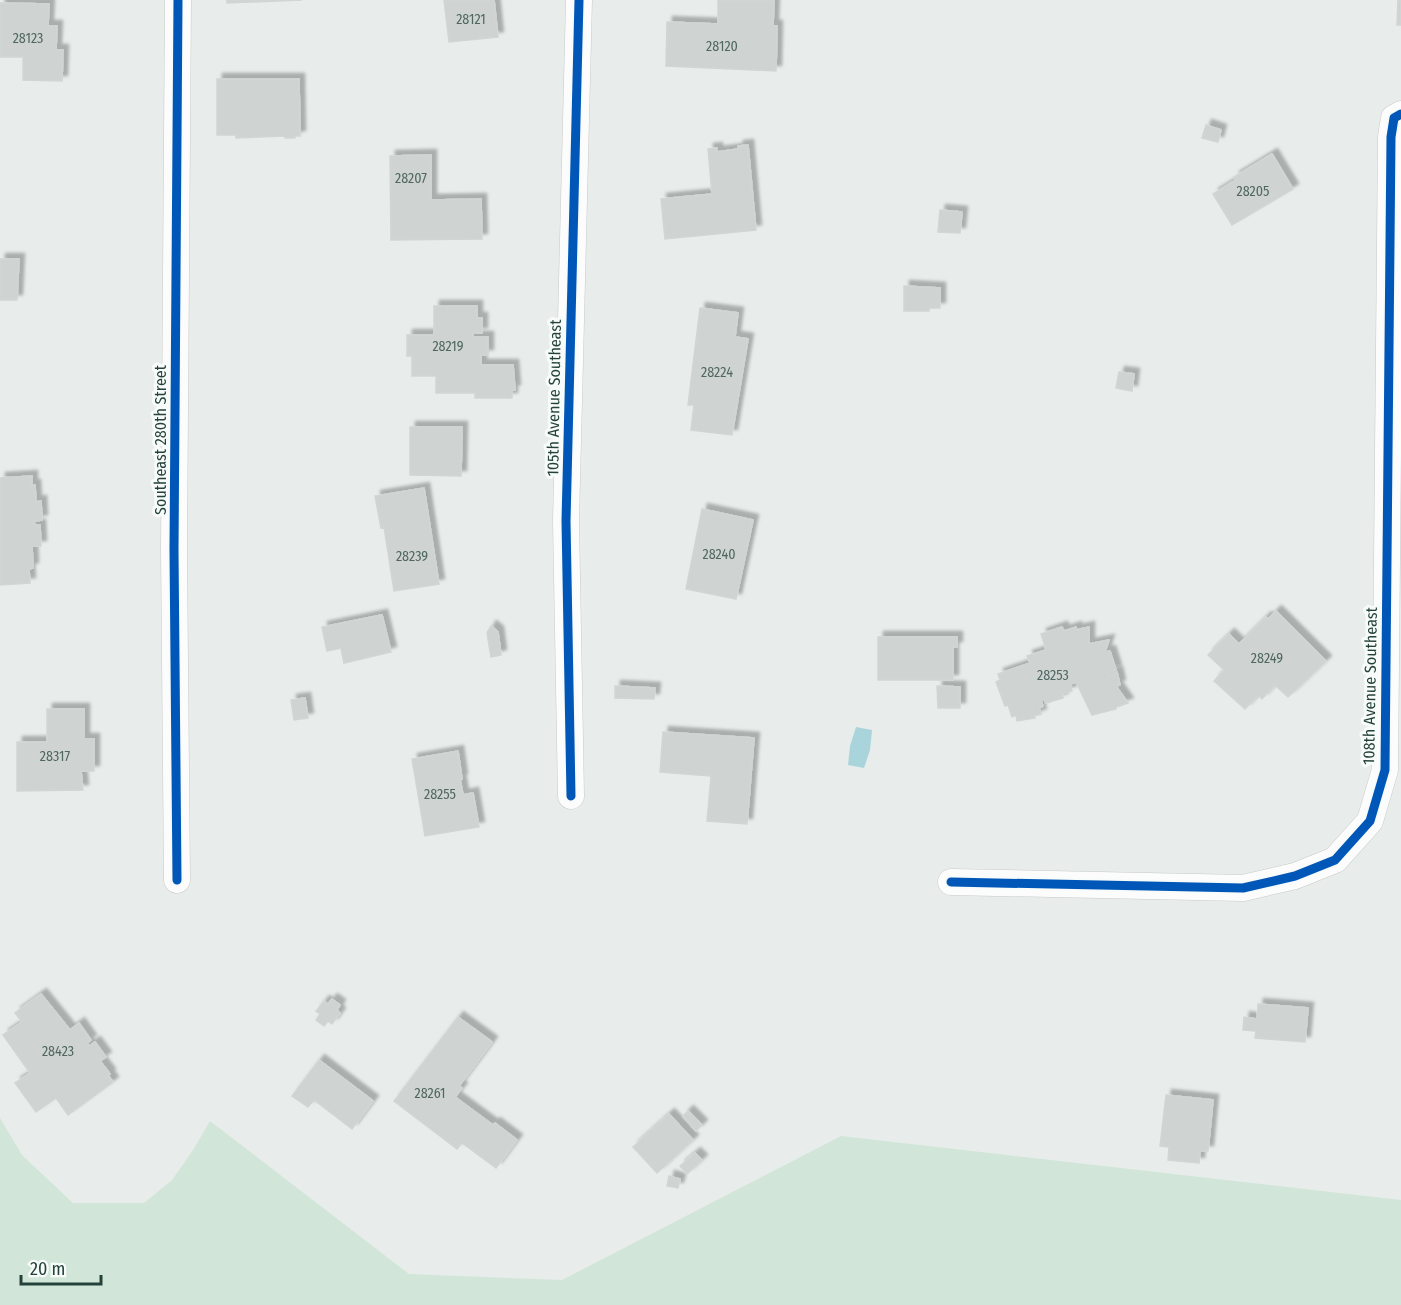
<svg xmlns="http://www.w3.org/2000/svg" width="1401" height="1305" viewBox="0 0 1401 1305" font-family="'Fira Sans Condensed',sans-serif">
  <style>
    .green { fill: #d1e6d8 }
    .water { fill: #a9d4db }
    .building { fill: #cfd4d2; stroke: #d1d6d4; stroke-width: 1.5; filter: url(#shadow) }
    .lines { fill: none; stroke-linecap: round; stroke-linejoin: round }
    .minor-casing { stroke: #c5cac8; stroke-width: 27 }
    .minor { stroke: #fcfcfc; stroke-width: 26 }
    .cycleway-casing { stroke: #f7fbf9; stroke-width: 13 }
    .cycleway { stroke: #0057b8; stroke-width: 9 }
    .labels { text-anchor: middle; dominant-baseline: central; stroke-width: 6; stroke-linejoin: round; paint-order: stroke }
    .number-label { font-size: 14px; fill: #506761 }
    .street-label { font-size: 16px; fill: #24423a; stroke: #f7fbf9 }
  </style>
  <defs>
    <filter id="shadow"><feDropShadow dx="5.5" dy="-5.5" stdDeviation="1.5" flood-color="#0004"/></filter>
  </defs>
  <rect width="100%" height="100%" fill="#e8edeb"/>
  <path class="green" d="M 0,1118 L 22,1155 L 73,1203 L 144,1203 L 172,1180 L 193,1150 L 210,1121 L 409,1274 L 562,1280 L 841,1136 L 1401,1200 L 1401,1305 L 0,1305 Z"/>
  <path class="water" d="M 856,727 L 872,730 L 870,750 L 864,768 L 848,765 L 850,746 Z"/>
  <path class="building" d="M 227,0 L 302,0 L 227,3 Z
    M 444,0 L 494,0 L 498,37 L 449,42 Z
    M 718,0 L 774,0 L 773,26 L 777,26 L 776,71 L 666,66 L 667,22 L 718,24 Z
    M 1398,0 L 1401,0 L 1401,25 L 1397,25 Z
    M 0,3 L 49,4 L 48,26 L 57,26 L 56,50 L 63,50 L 62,81 L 23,80 L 23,57 L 0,57 Z
    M 217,79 L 299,79 L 300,136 L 295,136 L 295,138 L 285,138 L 285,136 L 236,138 L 236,135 L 217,135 Z
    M 1206,125 L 1221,130 L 1218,142 L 1202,138 Z
    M 748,145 L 756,230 L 665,239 L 661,199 L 712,194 L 708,149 L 717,148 L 717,152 L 738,149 L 738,146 Z
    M 1272,154 L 1293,189 L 1232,225 L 1213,194 L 1236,180 L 1234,177 Z
    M 431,155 L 431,200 L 481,199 L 482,239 L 391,240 L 390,156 Z
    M 940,210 L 962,212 L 960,233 L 938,232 Z
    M 0,259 L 19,259 L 17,300 L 0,300 Z
    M 904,286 L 940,288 L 940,308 L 929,308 L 929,311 L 904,311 Z
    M 434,306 L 477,306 L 477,318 L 482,318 L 482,333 L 473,333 L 473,337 L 488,337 L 488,355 L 481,355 L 481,365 L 513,365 L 515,390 L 512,390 L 512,398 L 475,398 L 475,393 L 436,393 L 436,376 L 412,376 L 412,356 L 407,356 L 407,335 L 434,335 Z
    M 700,308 L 738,313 L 735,337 L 748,339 L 732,435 L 691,430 L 694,405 L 688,405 Z
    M 1119,372 L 1134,374 L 1132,391 L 1116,388 Z
    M 410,427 L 462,427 L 461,476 L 410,475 Z
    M 32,476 L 32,486 L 35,485 L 36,502 L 41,501 L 42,520 L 34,521 L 35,525 L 40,525 L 41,546 L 32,546 L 33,568 L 29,569 L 30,583 L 0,585 L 0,478 Z
    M 424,488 L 439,584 L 394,591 L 384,527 L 381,528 L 375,496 Z
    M 702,509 L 753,520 L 736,599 L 686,589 Z
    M 1276,611 L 1326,661 L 1288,697 L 1275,685 L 1262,699 L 1258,695 L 1245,709 L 1214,681 L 1224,670 L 1208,655 L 1229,634 L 1239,644 L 1266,617 L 1268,619 Z
    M 382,615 L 391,652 L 344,663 L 341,648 L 327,651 L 322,627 Z
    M 491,626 L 498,632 L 501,655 L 491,657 L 487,633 Z
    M 1062,627 L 1064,631 L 1076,627 L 1076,630 L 1089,627 L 1089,644 L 1109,640 L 1105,652 L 1110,651 L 1116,670 L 1107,673 L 1108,675 L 1117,672 L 1120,685 L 1116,686 L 1128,703 L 1116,707 L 1116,709 L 1092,715 L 1076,682 L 1070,684 L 1072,691 L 1062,693 L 1063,698 L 1046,703 L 1044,699 L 1041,700 L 1043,706 L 1039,708 L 1041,714 L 1034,716 L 1035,718 L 1017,721 L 1016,715 L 1012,717 L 1008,705 L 1005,706 L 996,682 L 1000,680 L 998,674 L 1030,663 L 1027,656 L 1046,650 L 1041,634 Z
    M 878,637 L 957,637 L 957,647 L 953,647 L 953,680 L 878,680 Z
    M 615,686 L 655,688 L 654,699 L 615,698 Z
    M 937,686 L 960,687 L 960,708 L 938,708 Z
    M 305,698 L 308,718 L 294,720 L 291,700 Z
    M 47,709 L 84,709 L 84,739 L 94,739 L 94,771 L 81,771 L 83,790 L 17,791 L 17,742 L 47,742 Z
    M 663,732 L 754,738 L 747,824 L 707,821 L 711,776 L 660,772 Z
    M 458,751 L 462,779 L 460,779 L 463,795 L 473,793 L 479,827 L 425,836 L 412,759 Z
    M 41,994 L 70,1030 L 79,1023 L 91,1040 L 87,1043 L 89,1046 L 95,1042 L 106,1057 L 100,1061 L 110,1074 L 108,1075 L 113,1082 L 68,1115 L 56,1098 L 36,1112 L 15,1083 L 30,1073 L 3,1035 L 22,1022 L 15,1013 Z
    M 332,999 L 340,1005 L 337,1010 L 340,1013 L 332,1024 L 328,1021 L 324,1026 L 316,1020 L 320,1014 L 316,1011 L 324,1001 L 328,1004 Z
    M 1258,1004 L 1308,1008 L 1305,1042 L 1255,1038 L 1256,1031 L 1243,1030 L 1244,1017 L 1257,1019 Z
    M 458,1017 L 492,1042 L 459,1086 L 462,1088 L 455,1097 L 493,1125 L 495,1123 L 517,1140 L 496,1168 L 462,1143 L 457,1149 L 394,1101 Z
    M 319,1060 L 373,1101 L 352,1129 L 314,1100 L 308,1107 L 292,1096 Z
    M 1166,1095 L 1213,1100 L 1208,1151 L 1200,1151 L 1199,1163 L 1168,1160 L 1169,1147 L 1160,1146 Z
    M 688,1111 L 702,1125 L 696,1131 L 683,1116 Z
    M 669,1114 L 693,1140 L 657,1173 L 633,1147 Z
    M 695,1153 L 702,1160 L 687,1174 L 680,1166 Z
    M 669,1176 L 680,1179 L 678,1188 L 667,1186 Z"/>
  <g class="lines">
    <g class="minor-casing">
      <path id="minor" d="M 571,796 L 566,521 L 579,0
        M 177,880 L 174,550 L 178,0
        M 951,882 L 1243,888 L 1295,876 L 1335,860 L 1370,821 L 1385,770 L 1391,137 L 1394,118 L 1401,114"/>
    </g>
    <use href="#minor" class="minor"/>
    <g class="cycleway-casing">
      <path id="cycleway" d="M 571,796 L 566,521 L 579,0
        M 177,880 L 174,550 L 178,0
        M 951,882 L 1243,888 L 1295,876 L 1335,860 L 1370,821 L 1385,770 L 1391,137 L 1394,118 L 1401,114"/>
    </g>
    <use href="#cycleway" class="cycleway"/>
  </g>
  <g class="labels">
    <g class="number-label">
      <text x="471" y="19">28121</text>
      <text x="28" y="38">28123</text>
      <text x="722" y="46">28120</text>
      <text x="411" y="178">28207</text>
      <text x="1253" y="191">28205</text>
      <text x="448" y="346">28219</text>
      <text x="717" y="372">28224</text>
      <text x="719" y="554">28240</text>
      <text x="412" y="556">28239</text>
      <text x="1267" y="658">28249</text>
      <text x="1053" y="675">28253</text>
      <text x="55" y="756">28317</text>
      <text x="440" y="794">28255</text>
      <text x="58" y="1051">28423</text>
      <text x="430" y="1093">28261</text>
    </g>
    <g class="street-label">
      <text transform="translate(554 398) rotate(-89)">105th Avenue Southeast</text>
      <text transform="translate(160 440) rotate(-90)">Southeast 280th Street</text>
      <text transform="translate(1370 686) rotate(-89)">108th Avenue Southeast</text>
    </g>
  </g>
  <path d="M21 1275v9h80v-9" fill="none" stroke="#24423a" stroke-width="3"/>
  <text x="30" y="1275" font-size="18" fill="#24423a" stroke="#f7fbf9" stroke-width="4.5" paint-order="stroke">20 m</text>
</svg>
